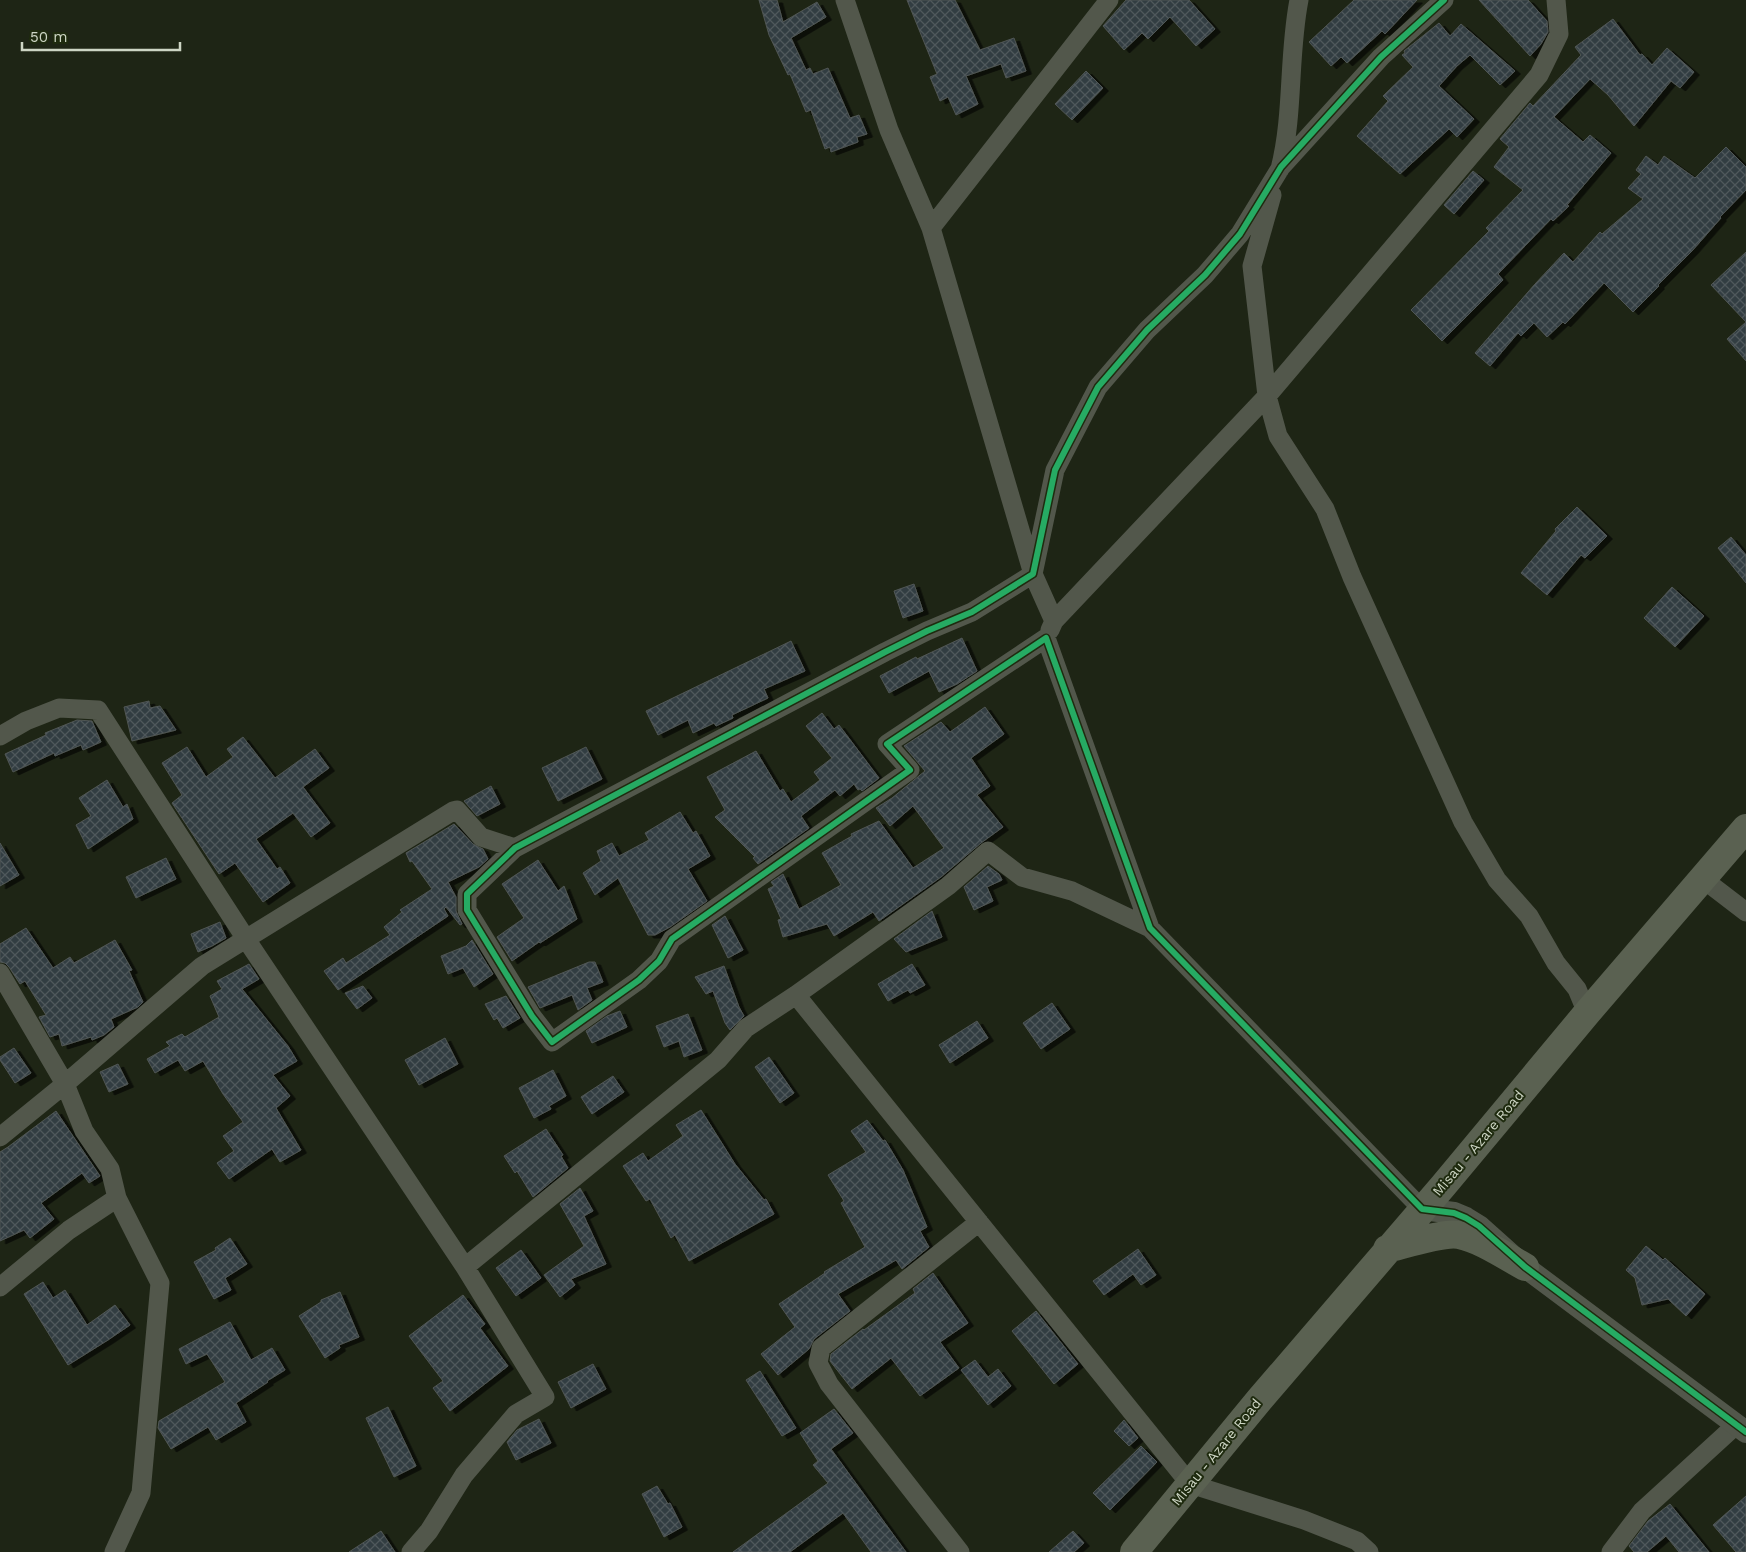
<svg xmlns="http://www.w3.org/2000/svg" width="1746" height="1552" viewBox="0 0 1746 1552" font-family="'Work Sans',sans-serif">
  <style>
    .building { fill: url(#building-cross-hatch); stroke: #505654; filter: url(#shadow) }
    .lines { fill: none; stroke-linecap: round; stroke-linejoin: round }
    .minor { stroke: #52574b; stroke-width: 19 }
    .tertiary { stroke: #52574b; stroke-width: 22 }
    .primary { stroke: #5a6151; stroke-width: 28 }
    .cycleway-casing { stroke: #1f2b0f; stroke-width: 9 }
    .cycleway { stroke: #26ab63; stroke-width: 6 }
    .labels { text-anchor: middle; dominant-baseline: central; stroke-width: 4; stroke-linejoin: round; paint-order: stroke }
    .street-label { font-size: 14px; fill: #cdd5c4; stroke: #1f2b0f }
  </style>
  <defs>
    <pattern id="building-cross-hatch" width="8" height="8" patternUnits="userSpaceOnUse" patternTransform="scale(1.25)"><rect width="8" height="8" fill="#333d42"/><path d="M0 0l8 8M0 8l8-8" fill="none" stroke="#4f585c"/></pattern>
    <filter id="shadow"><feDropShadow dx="5.5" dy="3" stdDeviation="0" flood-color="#0009"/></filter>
  </defs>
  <rect width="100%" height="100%" fill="#1e2515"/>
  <path class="building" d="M 759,0 L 777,0 L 783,22 L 817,2 L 826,17 L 791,38 L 806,70 L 810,68 L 813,74 L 828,68 L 850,118 L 859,115 L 867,134 L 857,137 L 858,142 L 831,152 L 830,147 L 825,149 L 811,110 L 806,112 L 790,74 L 788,75 L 769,35 Z
    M 907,0 L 955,0 L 980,50 L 1014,38 L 1026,71 L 1006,78 L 1001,64 L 966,76 L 978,104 L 956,115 L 948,97 L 940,101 L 938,96 L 930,77 L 937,74 Z
    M 1126,0 L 1189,0 L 1215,29 L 1196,46 L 1170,17 L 1148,39 L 1142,33 L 1124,50 L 1103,26 Z
    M 1354,0 L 1417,0 L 1385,34 L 1382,31 L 1347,63 L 1341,57 L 1331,66 L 1309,42 Z
    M 1479,0 L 1528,0 L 1547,21 L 1548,32 L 1541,44 L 1530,56 Z
    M 1613,19 L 1640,55 L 1642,54 L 1652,65 L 1667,48 L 1694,72 L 1680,88 L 1671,81 L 1634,126 L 1608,95 L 1590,79 L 1554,117 L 1583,142 L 1590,135 L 1611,153 L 1567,205 L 1569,206 L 1553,221 L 1551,219 L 1498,274 L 1503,280 L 1442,341 L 1411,310 L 1489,231 L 1486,228 L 1523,190 L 1494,167 L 1509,147 L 1500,139 L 1530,103 L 1533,106 L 1581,55 L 1575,47 Z
    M 1439,23 L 1450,36 L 1461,24 L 1515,71 L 1500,85 L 1470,55 L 1457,66 L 1439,86 L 1474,119 L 1457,137 L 1449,129 L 1400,174 L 1357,136 L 1388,101 L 1383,96 L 1413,67 L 1402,55 L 1405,53 L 1404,51 Z
    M 1086,71 L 1103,88 L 1072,120 L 1055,104 Z
    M 1726,147 L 1746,167 L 1746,190 L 1720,217 L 1721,218 L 1692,251 L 1658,285 L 1659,286 L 1633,312 L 1604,283 L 1565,324 L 1563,322 L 1547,337 L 1534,323 L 1521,336 L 1518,333 L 1490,366 L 1475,353 L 1535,284 L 1564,253 L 1573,262 L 1600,232 L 1602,234 L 1643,199 L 1628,188 L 1641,174 L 1636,170 L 1646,156 L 1658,165 L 1664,156 L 1695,178 Z
    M 1473,171 L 1484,180 L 1454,214 L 1444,205 Z
    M 1746,252 L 1746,322 L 1711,285 Z
    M 1746,322 L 1746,361 L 1727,339 Z
    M 1577,507 L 1607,536 L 1585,558 L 1581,555 L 1547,595 L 1521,573 L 1556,531 L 1555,529 Z
    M 1731,537 L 1746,555 L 1746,583 L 1718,548 Z
    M 914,584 L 923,611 L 903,618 L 894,591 Z
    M 1672,587 L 1704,616 L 1675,647 L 1644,618 Z
    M 962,638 L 977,671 L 957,684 L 939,692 L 929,671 L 889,693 L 880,676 L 916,657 L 917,659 Z
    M 791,641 L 805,671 L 764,689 L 768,698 L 732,715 L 733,718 L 716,726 L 714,723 L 693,733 L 688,720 L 658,735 L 646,711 Z
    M 149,701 L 150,708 L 160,706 L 176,730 L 132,741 L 124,707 Z
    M 985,707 L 1004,734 L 971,758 L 990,786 L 977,795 L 1003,827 L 981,843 L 941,877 L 879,921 L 873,912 L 834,936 L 827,924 L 783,937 L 778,920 L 781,919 L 768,889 L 774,886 L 771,882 L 783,874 L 799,909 L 841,885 L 822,853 L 852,836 L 851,834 L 879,821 L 913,868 L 944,848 L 913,806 L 890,826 L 876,808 L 892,798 L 925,771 L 904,746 L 941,722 L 950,732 Z
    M 822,713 L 834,729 L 839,725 L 879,778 L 862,791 L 860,789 L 858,790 L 854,784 L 840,796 L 835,790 L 801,816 L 809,828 L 758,864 L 753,858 L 755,857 L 715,817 L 725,810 L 707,777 L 756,751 L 780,791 L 783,789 L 791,802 L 820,780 L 814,772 L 832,758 L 806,726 Z
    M 77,720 L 92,721 L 101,742 L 83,750 L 81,745 L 55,756 L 54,753 L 13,772 L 5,754 L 46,735 L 45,733 Z
    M 243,737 L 275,778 L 315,749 L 329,768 L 303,787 L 330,823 L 311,837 L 293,813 L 256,839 L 277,869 L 280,867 L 290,883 L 263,902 L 235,863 L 219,874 L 172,803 L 182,795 L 162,763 L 187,747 L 206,777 L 233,757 L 227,749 Z
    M 586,747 L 602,779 L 558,801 L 542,768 Z
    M 107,780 L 123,807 L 127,804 L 133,819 L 88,849 L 76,825 L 91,816 L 79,798 Z
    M 491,786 L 500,804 L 477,816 L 464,801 Z
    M 680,812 L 693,833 L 696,831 L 710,856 L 688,869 L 707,901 L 670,927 L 655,935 L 648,935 L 618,878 L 595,895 L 583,873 L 601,861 L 597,851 L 612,843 L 619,856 L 649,840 L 645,833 Z
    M 454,824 L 473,844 L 483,849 L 488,859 L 479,867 L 448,882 L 456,897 L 456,911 L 462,924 L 460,925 L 446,907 L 444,909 L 448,916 L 338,990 L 324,971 L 343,958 L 346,963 L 390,935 L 384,927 L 402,912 L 400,910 L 432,889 L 412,861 L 410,862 L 406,853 Z
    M 0,843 L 19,875 L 0,886 Z
    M 166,858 L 176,879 L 136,898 L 126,877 Z
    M 538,860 L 558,891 L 564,886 L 577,919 L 540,943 L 539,942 L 512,961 L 497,937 L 524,918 L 502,884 Z
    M 988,866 L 999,874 L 1002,880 L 987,887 L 993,901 L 974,910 L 964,887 Z
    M 932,911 L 942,937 L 906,952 L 894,939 Z
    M 725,916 L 743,950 L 728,958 L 712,925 Z
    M 220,922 L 226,938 L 212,946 L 198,952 L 191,934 Z
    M 26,928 L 53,968 L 70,957 L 74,963 L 115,940 L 132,970 L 129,971 L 143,1002 L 138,1007 L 111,1019 L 114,1027 L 104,1035 L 92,1040 L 91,1037 L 62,1046 L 59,1034 L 50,1037 L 39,1017 L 46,1015 L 25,981 L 20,984 L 9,967 L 5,963 L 0,962 L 0,944 Z
    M 472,940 L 493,974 L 474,987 L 463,968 L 448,974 L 441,956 L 466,946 Z
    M 589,962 L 595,962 L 603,982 L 587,988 L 592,1000 L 578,1010 L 572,995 L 540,1008 L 528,987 Z
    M 249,964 L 259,979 L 242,989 L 288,1046 L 297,1061 L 273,1075 L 290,1096 L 276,1108 L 301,1150 L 280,1162 L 272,1149 L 229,1179 L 217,1163 L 234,1151 L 223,1136 L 243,1122 L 223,1094 L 203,1061 L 185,1071 L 178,1060 L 155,1073 L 147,1059 L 170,1046 L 166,1042 L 182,1034 L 185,1037 L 219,1017 L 210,996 L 222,989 L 217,981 Z
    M 912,964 L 925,985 L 910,993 L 908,990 L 888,1001 L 878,984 Z
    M 724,966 L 739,1007 L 744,1016 L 730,1030 L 725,1023 L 713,991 L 706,994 L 695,977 Z
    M 363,986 L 372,998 L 357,1009 L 345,993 Z
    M 506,996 L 520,1018 L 503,1028 L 497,1018 L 494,1020 L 485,1004 Z
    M 1052,1003 L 1070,1029 L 1041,1049 L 1023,1023 Z
    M 620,1011 L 627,1027 L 592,1043 L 586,1031 L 607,1016 Z
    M 688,1014 L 702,1050 L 684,1057 L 679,1041 L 664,1047 L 656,1026 Z
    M 977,1021 L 988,1038 L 950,1063 L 939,1045 Z
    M 445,1038 L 458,1064 L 419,1085 L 405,1060 Z
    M 14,1048 L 31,1073 L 15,1083 L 0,1060 L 0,1057 Z
    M 769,1057 L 794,1093 L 780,1103 L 755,1067 Z
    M 118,1064 L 128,1084 L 109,1092 L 100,1072 Z
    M 553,1070 L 566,1096 L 549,1106 L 551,1109 L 534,1118 L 519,1088 Z
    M 613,1076 L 624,1092 L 592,1114 L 581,1097 Z
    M 701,1110 L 735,1164 L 764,1200 L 766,1199 L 774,1214 L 689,1261 L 675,1235 L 671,1238 L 650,1199 L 646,1201 L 623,1166 L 643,1153 L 648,1161 L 683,1136 L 676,1125 Z
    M 56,1111 L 100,1176 L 89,1183 L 82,1173 L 41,1203 L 54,1219 L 30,1238 L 24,1230 L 0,1241 L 0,1152 L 8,1147 Z
    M 867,1120 L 883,1141 L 885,1140 L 903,1170 L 927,1227 L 920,1231 L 929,1247 L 902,1269 L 896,1260 L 838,1294 L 850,1311 L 814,1339 L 809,1349 L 778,1375 L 761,1354 L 795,1327 L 779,1304 L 825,1273 L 824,1272 L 865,1247 L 841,1203 L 844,1201 L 828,1175 L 866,1152 L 851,1131 Z
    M 546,1129 L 563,1155 L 561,1156 L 568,1168 L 533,1197 L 517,1171 L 515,1173 L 504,1156 Z
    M 580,1188 L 593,1211 L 584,1216 L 606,1264 L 571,1279 L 575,1285 L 560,1297 L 544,1275 L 584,1246 L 560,1204 Z
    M 230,1238 L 247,1264 L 225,1278 L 231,1290 L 214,1299 L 194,1262 L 216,1250 L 215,1248 Z
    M 1646,1246 L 1663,1260 L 1665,1258 L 1705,1294 L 1686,1316 L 1668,1299 L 1642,1305 L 1635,1278 L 1626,1270 Z
    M 1138,1249 L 1156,1275 L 1141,1285 L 1133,1274 L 1104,1295 L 1093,1281 Z
    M 521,1250 L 541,1278 L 516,1296 L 496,1268 Z
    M 933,1273 L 968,1323 L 940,1342 L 959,1368 L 920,1396 L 891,1358 L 852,1389 L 830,1361 L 831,1354 L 863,1329 L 864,1330 L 915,1293 L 913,1289 Z
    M 43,1282 L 53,1298 L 65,1290 L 87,1325 L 115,1305 L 130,1325 L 108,1340 L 68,1365 L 24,1294 Z
    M 340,1292 L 359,1337 L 339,1345 L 340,1348 L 325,1358 L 299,1316 L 321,1302 L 321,1300 Z
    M 463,1295 L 485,1324 L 480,1328 L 508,1366 L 450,1411 L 433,1388 L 443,1381 L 409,1336 Z
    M 1036,1311 L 1078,1364 L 1054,1384 L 1012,1331 Z
    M 230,1322 L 251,1360 L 272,1348 L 285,1370 L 267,1381 L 268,1382 L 236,1403 L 246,1422 L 216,1440 L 208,1427 L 171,1449 L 158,1428 L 159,1421 L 225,1382 L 207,1354 L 186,1364 L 179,1349 Z
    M 975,1360 L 988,1377 L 998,1369 L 1011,1386 L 988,1405 L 961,1370 Z
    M 593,1364 L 606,1389 L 571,1408 L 558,1382 Z
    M 760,1371 L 796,1428 L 782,1436 L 746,1380 Z
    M 388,1407 L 416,1466 L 394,1477 L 366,1418 Z
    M 834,1409 L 853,1433 L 831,1449 L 906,1552 L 871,1552 L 843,1513 L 790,1552 L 733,1552 L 828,1483 L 813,1465 L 818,1461 L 800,1433 Z
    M 539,1419 L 551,1443 L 516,1460 L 507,1442 L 517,1430 Z
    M 1124,1420 L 1138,1438 L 1129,1446 L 1114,1431 Z
    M 1141,1446 L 1157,1462 L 1110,1510 L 1093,1493 Z
    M 657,1486 L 668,1504 L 670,1503 L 682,1527 L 664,1537 L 642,1494 Z
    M 1746,1496 L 1746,1552 L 1736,1552 L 1713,1525 Z
    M 1670,1504 L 1709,1552 L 1679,1552 L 1666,1536 L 1647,1552 L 1634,1552 L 1629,1546 L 1648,1521 Z
    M 381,1531 L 395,1552 L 349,1552 Z
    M 1073,1531 L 1084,1543 L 1074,1552 L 1049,1552 Z"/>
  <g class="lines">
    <path class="minor" d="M 845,0 L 889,130 L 931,228 L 1033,574 L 1054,621 L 1050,630
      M 1280,169 C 1294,114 1288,56 1299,0
      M 1272,195 L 1252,266 L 1267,396 L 1278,436 L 1325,509 L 1352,577 L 1463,822 L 1497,880 L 1529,916 L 1556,963 L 1577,989 L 1587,1013
      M 931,228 L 1109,0
      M 1054,621 L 1267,396 L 1539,75 L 1559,34 L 1556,0
      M 0,736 L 26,721 L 59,708 L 98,710 L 246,939 L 465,1267 L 545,1397 L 516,1414 L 464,1475 L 429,1531 L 411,1552
      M 1703,879 L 1746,912
      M 0,973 L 65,1084 L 84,1131 L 110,1169 L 117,1198 L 160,1283 L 141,1493 L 114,1552
      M 796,995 L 1190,1484 L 1304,1520 L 1357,1541 L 1369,1552
      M 0,1137 L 65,1084 L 202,966 L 453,811 L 457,810 L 481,837 L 515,848
      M 1422,1209 L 1150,928 L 1046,638 L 887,744 L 910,770 L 672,939 L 659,961 L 639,980 L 552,1042 L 532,1016 L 467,910 L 467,894 L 515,848 L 885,652 L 927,631 L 972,612 L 1033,574 L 1055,470 L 1098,387 L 1147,330 L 1205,275 L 1240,234 L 1281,167 L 1381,57 L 1444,0
      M 465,1267 L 718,1060 L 746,1028 L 796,995 L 948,886 L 988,851 L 1022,877 L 1072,891 L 1150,928
      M 0,1287 L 69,1230 L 117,1198
      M 960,1552 L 829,1384 L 818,1363 L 821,1348 L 979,1222
      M 1611,1552 L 1642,1511 L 1736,1425"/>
    <path class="tertiary" d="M 1422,1209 L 1454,1213 L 1466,1218 L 1479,1226 L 1525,1267 L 1746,1432"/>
    <path class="primary" d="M 1387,1249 C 1404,1245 1443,1232 1459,1235 C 1480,1239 1505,1256 1525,1267
      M 1134,1552 L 1260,1399 L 1443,1186 L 1587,1013 L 1746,828"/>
    <g class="cycleway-casing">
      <path id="cycleway" d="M 1444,0 L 1381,57 L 1281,167 L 1240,234 L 1205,275 L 1147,330 L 1098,387 L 1055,470 L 1033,574 L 972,612 L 927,631 L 885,652 L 515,848 L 467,894 L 467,910 L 532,1016 L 552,1042 L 639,980 L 659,961 L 672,939 L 910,770 L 887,744 L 1046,638 L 1150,928 L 1422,1209 L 1454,1213 L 1466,1218 L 1479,1226 L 1525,1267 L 1746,1432"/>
    </g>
    <use href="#cycleway" class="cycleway"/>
  </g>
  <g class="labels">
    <g class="street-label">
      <text transform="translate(1478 1143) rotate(-50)">Misau - Azare Road</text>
      <text transform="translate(1216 1452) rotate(-51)">Misau - Azare Road</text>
    </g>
  </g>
  <path d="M22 42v8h158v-8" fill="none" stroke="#cdd5c4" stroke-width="2.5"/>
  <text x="30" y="42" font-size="15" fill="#cdd5c4" stroke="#1f2b0f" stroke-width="4" paint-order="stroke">50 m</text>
</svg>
